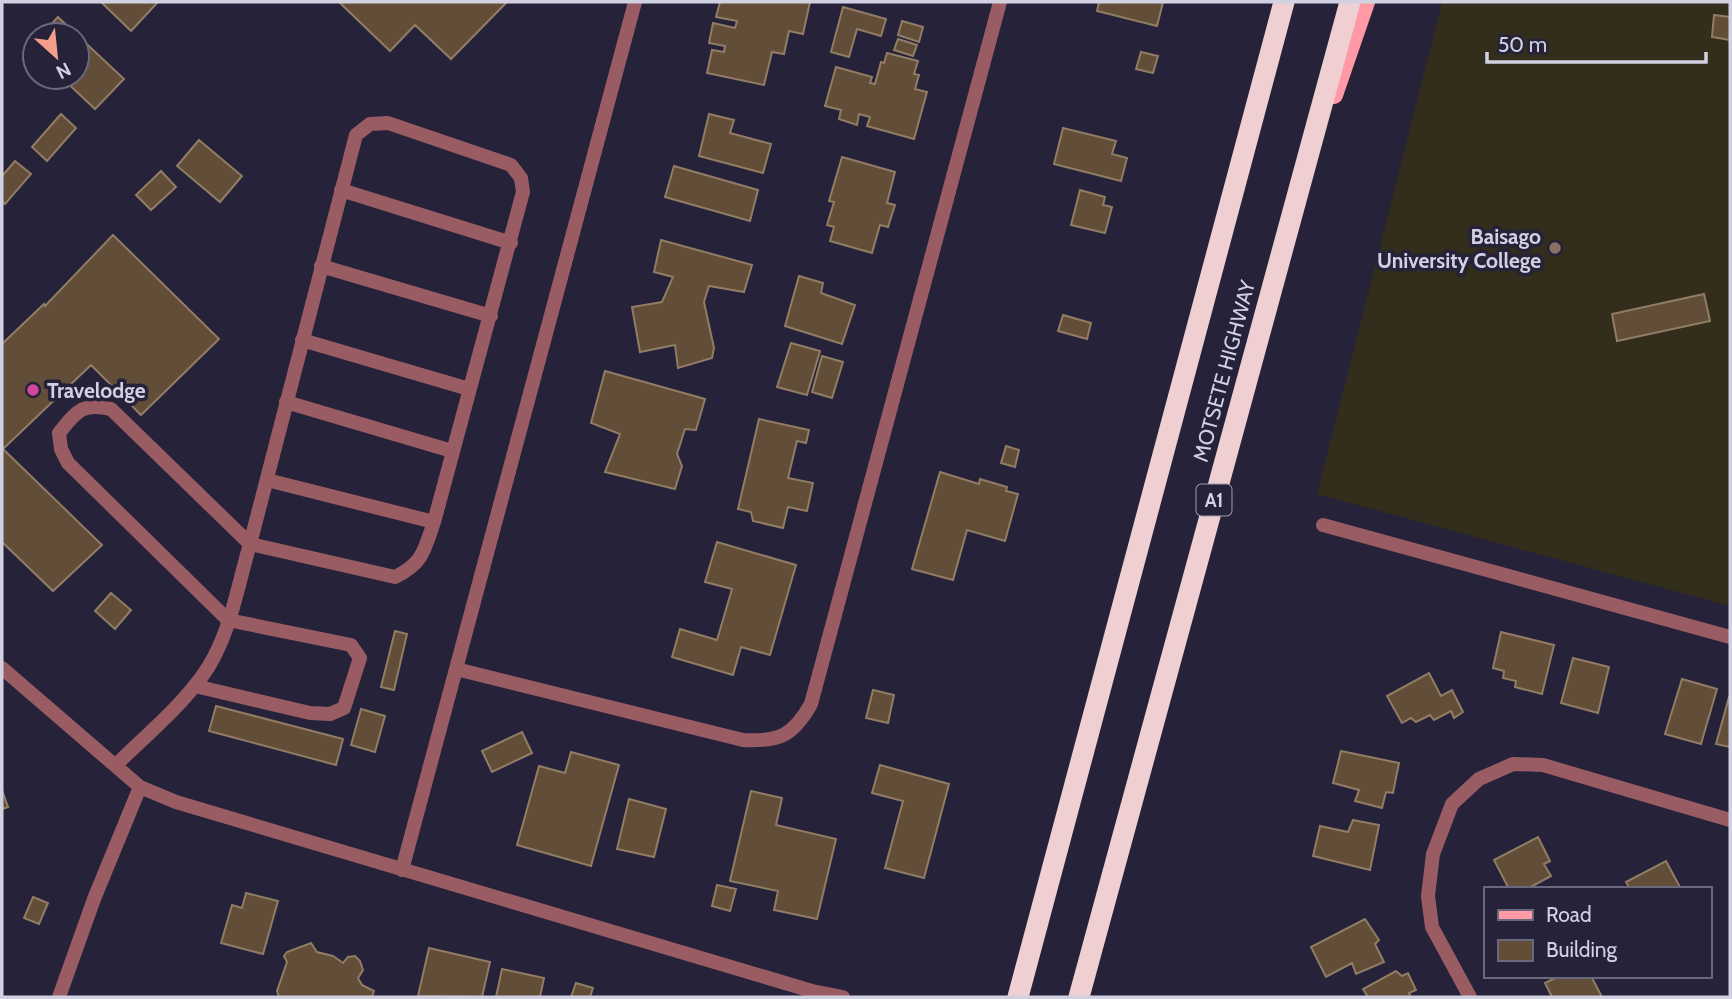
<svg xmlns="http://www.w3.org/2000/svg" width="1732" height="999" viewBox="0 0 1732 999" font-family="Cabin,sans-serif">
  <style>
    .education { fill: #332d1c }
    .building { fill: #624e38; stroke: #917c64; stroke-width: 2 }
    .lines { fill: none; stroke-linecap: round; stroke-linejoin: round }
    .lane { stroke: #995c63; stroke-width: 14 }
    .street { stroke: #995c63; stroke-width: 14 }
    .primary { stroke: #ff99a5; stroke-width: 18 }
    .highway { stroke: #efcfd2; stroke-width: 21 }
    .education-dot { fill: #8d6e63; stroke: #25223a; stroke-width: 2.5 }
    .hotel-dot { fill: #d1479c; stroke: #25223a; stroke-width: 2.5 }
    .labels { text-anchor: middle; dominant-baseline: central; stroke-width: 7; stroke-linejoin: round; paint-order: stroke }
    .shield { fill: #25223a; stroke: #9e9caf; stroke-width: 2 }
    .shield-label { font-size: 19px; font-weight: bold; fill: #d2d1e1 }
    .poi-label { font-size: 21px; font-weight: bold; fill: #d2d1e1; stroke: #25223a; text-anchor: end }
    .street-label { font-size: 21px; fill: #d2d1e1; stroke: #25223a }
  </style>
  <rect width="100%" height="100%" fill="#25223a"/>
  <path class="education" d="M 1442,2 L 1730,2 L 1730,606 L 1317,494 Z"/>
  <path class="building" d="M 101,2 L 155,2 L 157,3 L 131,31 Z
    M 339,2 L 507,2 L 451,59 L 415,25 L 390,51 Z
    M 720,2 L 810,2 L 803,34 L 789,31 L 784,54 L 772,52 L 764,85 L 707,73 L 712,50 L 724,52 L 725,46 L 709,43 L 713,23 L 735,28 L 737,21 L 716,17 Z
    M 1099,2 L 1163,2 L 1157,26 L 1097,11 Z
    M 843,7 L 886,19 L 881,36 L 857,29 L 849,57 L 831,52 Z
    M 1714,15 L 1730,17 L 1730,40 L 1712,37 Z
    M 58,17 L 124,79 L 95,109 L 61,77 L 77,77 L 77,35 L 41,35 Z
    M 902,21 L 923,27 L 919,42 L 898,35 Z
    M 898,39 L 917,45 L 913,56 L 894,50 Z
    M 1141,52 L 1158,56 L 1153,73 L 1136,69 Z
    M 887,53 L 918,61 L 914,74 L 919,75 L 915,89 L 927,92 L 914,139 L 867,126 L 870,117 L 859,114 L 857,125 L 839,119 L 841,110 L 825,106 L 836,67 L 872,77 L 870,83 L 875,84 L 881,62 L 884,63 Z
    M 61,114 L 76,128 L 47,161 L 32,147 Z
    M 709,114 L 734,120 L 730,133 L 771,144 L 763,173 L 699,156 Z
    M 1063,128 L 1116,141 L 1112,154 L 1127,158 L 1121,181 L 1054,164 Z
    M 199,140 L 242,176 L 220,202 L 177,166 Z
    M 842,157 L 895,172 L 887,203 L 895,205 L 888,227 L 880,225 L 872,253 L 830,241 L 834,227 L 827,225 L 834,202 L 829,201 Z
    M 15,161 L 31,174 L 5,204 L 2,201 L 2,176 Z
    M 674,166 L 758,190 L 750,221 L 665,197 Z
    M 161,171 L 176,187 L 151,210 L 136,195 Z
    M 1080,190 L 1105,197 L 1103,205 L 1112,207 L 1105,233 L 1071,225 Z
    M 113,235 L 219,339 L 141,415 L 91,365 L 3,449 L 102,545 L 53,591 L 2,542 L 2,344 L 44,304 L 45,306 Z
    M 661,240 L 752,265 L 744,292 L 709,286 L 704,302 L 714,348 L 712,358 L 678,368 L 675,345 L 640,352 L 632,307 L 662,302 L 673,277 L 654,272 Z
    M 799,276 L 823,283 L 821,293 L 855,305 L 842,344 L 785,326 Z
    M 1704,294 L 1710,321 L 1617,341 L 1612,314 Z
    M 1063,315 L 1091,323 L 1087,339 L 1058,331 Z
    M 791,343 L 820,351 L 807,395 L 777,387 Z
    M 822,356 L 843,362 L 832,398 L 812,392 Z
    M 605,371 L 705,399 L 696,430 L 685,429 L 677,454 L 682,466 L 675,489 L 605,472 L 620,434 L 591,423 Z
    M 759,419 L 809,430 L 806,443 L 797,441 L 788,478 L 813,483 L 807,511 L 788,507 L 783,528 L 753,521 L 751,512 L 738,509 Z
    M 1006,446 L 1019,450 L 1015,467 L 1001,463 Z
    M 940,472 L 979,484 L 980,479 L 1007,487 L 1006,491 L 1018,494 L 1005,541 L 967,530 L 953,580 L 912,569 Z
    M 717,542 L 796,565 L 770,655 L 741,647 L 733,675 L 672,657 L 680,629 L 717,640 L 732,589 L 705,582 Z
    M 111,593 L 131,610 L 115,629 L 95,611 Z
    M 395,631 L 407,634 L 394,690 L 381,687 Z
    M 1501,632 L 1554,645 L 1542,694 L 1515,687 L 1516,681 L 1503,678 L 1504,671 L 1493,668 Z
    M 1573,658 L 1609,667 L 1598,713 L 1561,703 Z
    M 1429,673 L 1441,696 L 1452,690 L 1463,712 L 1454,718 L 1451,711 L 1434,720 L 1430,715 L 1416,722 L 1411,718 L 1402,723 L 1387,696 Z
    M 1682,679 L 1717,689 L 1701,744 L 1665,734 Z
    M 873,690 L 894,695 L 888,723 L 866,718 Z
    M 1729,697 L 1730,697 L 1730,747 L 1716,744 Z
    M 216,706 L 343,739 L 336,765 L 209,731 Z
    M 361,709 L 385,716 L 375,752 L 351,745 Z
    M 522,732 L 532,753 L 492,772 L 482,751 Z
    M 1341,751 L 1399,763 L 1393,793 L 1386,792 L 1382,808 L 1355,801 L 1359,790 L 1333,783 Z
    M 571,752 L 619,765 L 591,866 L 517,845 L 539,766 L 565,773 Z
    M 880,765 L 949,784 L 924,878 L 885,868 L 903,801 L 872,793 Z
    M 2,790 L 8,807 L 2,809 Z
    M 751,791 L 782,798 L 776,825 L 836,839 L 817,919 L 774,910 L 778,891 L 730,881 Z
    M 629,799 L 666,809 L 654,857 L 617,849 Z
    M 1353,820 L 1379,825 L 1370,870 L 1313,856 L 1320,826 L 1348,832 Z
    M 1538,837 L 1550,861 L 1544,864 L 1551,876 L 1527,889 L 1509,889 L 1494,860 Z
    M 1666,861 L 1681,889 L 1630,889 L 1626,882 Z
    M 717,885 L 736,889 L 730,911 L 712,906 Z
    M 246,893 L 278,901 L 263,954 L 221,943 L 232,905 L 242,908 Z
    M 33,897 L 48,903 L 39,924 L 24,918 Z
    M 1365,919 L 1379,940 L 1375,944 L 1384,962 L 1356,974 L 1352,963 L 1326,977 L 1311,947 Z
    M 311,943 L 317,952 L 333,956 L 343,963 L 348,957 L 355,956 L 360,961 L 363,970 L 358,978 L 362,985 L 374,991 L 372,997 L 279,997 L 277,991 L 287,962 L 284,956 L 287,952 Z
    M 429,948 L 490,962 L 482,997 L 418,996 Z
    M 502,969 L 544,978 L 540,997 L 496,997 Z
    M 1396,971 L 1402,976 L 1408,973 L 1416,990 L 1409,993 L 1411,997 L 1368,997 L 1363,989 Z
    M 1559,976 L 1591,976 L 1602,997 L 1552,997 L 1545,983 Z
    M 576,983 L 593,988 L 590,997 L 571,997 Z"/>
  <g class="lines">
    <path class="lane" d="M 388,123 L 511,165 L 521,178 L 523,192 L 434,522 C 424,551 423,563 395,577 L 250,544 L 356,135 L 370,124 Z
      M 341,190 L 511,243
      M 321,266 L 491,316
      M 302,340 L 469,389
      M 286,402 L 452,451
      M 267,480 L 434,522
      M 116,765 C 147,734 195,695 214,657 C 232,623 239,581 250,544 L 111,409 C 82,402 76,412 59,433 L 61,449 L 68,463 L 228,620 L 351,645 L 360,658 L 344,708 L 330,714 L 310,713 L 195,686"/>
    <path class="street" d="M 1323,525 L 1730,637
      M 2,668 L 140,787 L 176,802 L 812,991 L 843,997
      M 456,669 L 743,740 C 779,742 793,736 811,704 L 1000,2
      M 402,870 L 635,2
      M 59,997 L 94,899 L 140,787
      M 1470,997 L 1432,927 L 1428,896 L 1433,854 L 1452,804 L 1479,779 L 1513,764 L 1543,765 L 1730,820"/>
    <path class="primary" d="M 1334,95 L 1366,2"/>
    <path class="highway" d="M 1018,997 L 1284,2
      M 1079,997 L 1350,2"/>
  </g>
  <circle class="education-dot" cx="1555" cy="248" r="7"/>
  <circle class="hotel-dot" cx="33" cy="390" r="7"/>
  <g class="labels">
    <rect class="shield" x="1196.5" y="484.5" width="35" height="31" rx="5"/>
    <g class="shield-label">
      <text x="1214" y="500">A1</text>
    </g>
    <g class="poi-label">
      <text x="1541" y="236">Baisago<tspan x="1541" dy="24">University College</tspan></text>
      <text x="47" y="390" text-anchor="start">Travelodge</text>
    </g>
    <g class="street-label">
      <text transform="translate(1224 371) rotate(-75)">MOTSETE HIGHWAY</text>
    </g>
  </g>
  <rect width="1732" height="999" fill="none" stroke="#d2d1e1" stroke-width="7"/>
  <rect x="1484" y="887" width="228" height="91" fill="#25223a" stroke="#6a687d" stroke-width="2"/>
  <rect x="1498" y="910" width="35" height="10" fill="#ff99a5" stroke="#6a687d" stroke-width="2"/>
  <text x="1546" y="922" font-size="21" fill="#d2d1e1">Road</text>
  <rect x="1498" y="940" width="35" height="21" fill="#624e38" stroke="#6a687d" stroke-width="2"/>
  <text x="1546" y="957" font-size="21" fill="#d2d1e1">Building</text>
  <g transform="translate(56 56) rotate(153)"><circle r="33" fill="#25223a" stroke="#6a687d" stroke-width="2"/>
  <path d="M0-5L12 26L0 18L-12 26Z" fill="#f49e89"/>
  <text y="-10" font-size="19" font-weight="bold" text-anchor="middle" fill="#d2d1e1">N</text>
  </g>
  <path d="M1487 52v10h219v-10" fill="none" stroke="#d2d1e1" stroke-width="3.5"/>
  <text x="1498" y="52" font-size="21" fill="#d2d1e1" stroke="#25223a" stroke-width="5" paint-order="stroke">50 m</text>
</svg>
